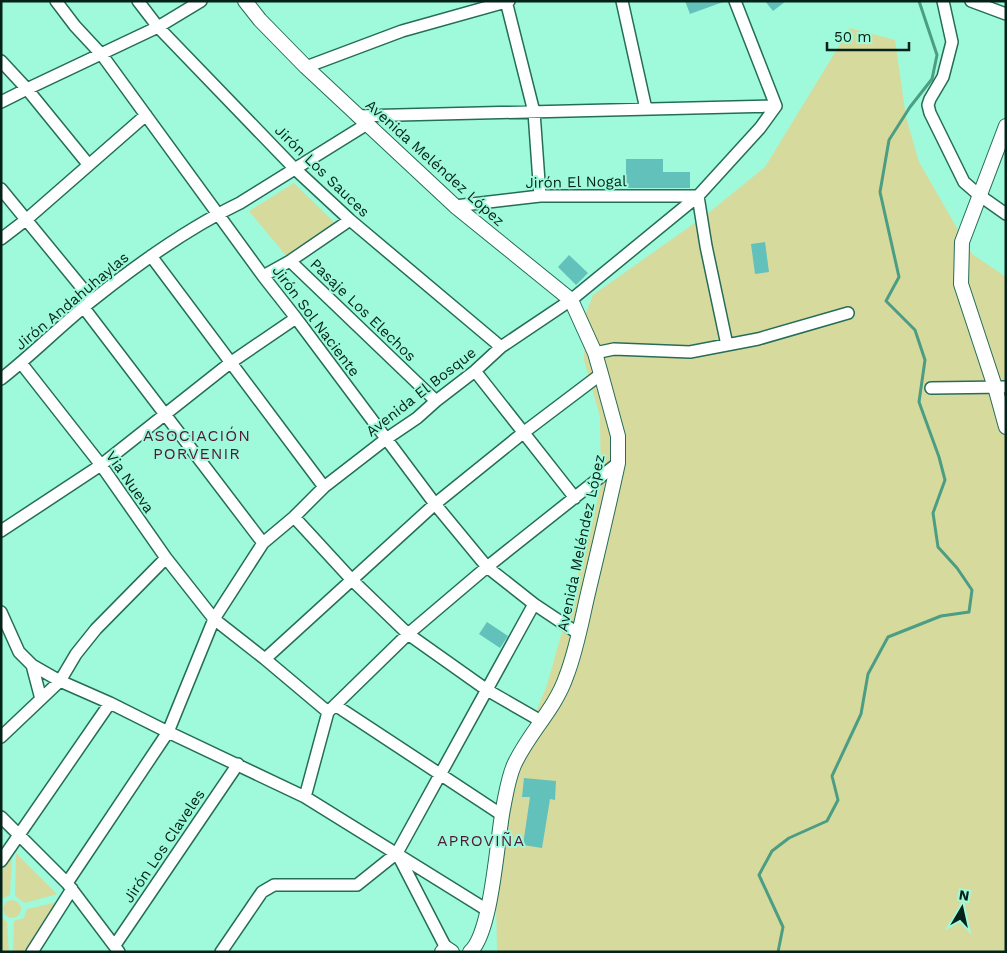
<svg xmlns="http://www.w3.org/2000/svg" width="1007" height="953" viewBox="0 0 1007 953" font-family="'Work Sans',sans-serif">
  <style>
    .green { fill: #d7da9d }
    .lines { fill: none; stroke-linecap: round; stroke-linejoin: round }
    .stream { stroke: #4b9d83; stroke-width: 3 }
    .building { fill: #62c1bb }
    .minor-casing { stroke: #256d58; stroke-width: 14 }
    .tertiary-casing { stroke: #256d58; stroke-width: 16 }
    .minor { stroke: #fff; stroke-width: 11 }
    .tertiary { stroke: #fff; stroke-width: 14 }
    .labels { text-anchor: middle; dominant-baseline: central; stroke-width: 4; stroke-linejoin: round; paint-order: stroke }
    .street-label { font-size: 15px; fill: #042219; stroke: #9efada }
    .neighbourhood-label { font-size: 16px; letter-spacing: 1px; fill: #551739; stroke: #9efada }
  </style>
  <rect width="100%" height="100%" fill="#9efada"/>
  <path class="green" d="M 850,28 L 895,40 L 906,117 L 919,162 L 972,254 L 1006,277 L 1006,952 L 497,952 L 496,897 L 506,819 L 520,752 L 547,685 L 591,528 L 601,485 L 600,417 L 584,360 L 586,313 L 593,295 L 706,215 L 765,167 Z
    M 294,183 L 336,224 L 288,258 L 249,211 Z
    M 16,853 L 57,894 L 25,903 L 15,896 Z
    M 12,856 L 10,895 L 1,899 L 1,871 Z
    M3 909a9 9 0 1 1 18 0a9 9 0 1 1-18 0Z
    M 58,902 L 25,952 L 13,952 L 14,921 L 24,918 L 27,909 Z
    M 1,917 L 7,922 L 9,952 L 1,952 Z"/>
  <g class="lines">
    <path class="stream" d="M 778,952 L 783,927 L 759,875 L 772,851 L 789,838 L 827,821 L 838,800 L 832,776 L 861,714 L 868,674 L 888,637 L 941,616 L 969,612 L 972,590 L 957,568 L 938,547 L 933,513 L 945,480 L 939,457 L 919,402 L 925,360 L 915,330 L 886,301 L 899,277 L 880,192 L 889,140 L 910,107 L 932,79 L 937,55 L 919,1"/>
  </g>
  <path class="building" d="M 685,1 L 723,1 L 723,2 L 690,14 Z
    M 765,1 L 786,1 L 773,11 Z
    M 626,159 L 663,159 L 663,172 L 690,172 L 690,188 L 626,188 Z
    M 765,242 L 769,272 L 755,274 L 751,244 Z
    M 569,255 L 588,273 L 576,285 L 558,267 Z
    M 487,622 L 508,636 L 500,648 L 479,634 Z
    M 524,778 L 556,781 L 555,800 L 550,799 L 542,848 L 523,845 L 530,797 L 522,797 Z"/>
  <g class="lines">
    <g class="minor-casing">
      <path id="minor" d="M 56,1 L 75,26 L 102,55 L 263,276 L 296,318 L 435,504 L 487,567 L 534,604 L 579,634
        M 138,1 L 158,27 L 294,168 L 350,220 L 501,347
        M 506,1 L 534,112 L 540,196
        M 622,1 L 646,109
        M 943,1 L 952,42 L 943,77 L 930,99 L 928,105 L 930,113 L 964,182 L 979,195 L 1006,214
        M 971,1 L 1006,14
        M 1,61 L 27,89 L 88,164
        M 306,67 L 402,31 L 509,1
        M 1,102 L 27,89 L 158,27 L 201,1
        M 357,116 L 776,106
        M 1,189 L 92,300
        M 455,206 L 540,196 L 698,196 L 706,246 L 727,345
        M 1,239 L 27,219 L 146,115
        M 151,256 L 324,487
        M 290,261 L 436,401
        M 263,276 L 290,261 L 350,220
        M 84,308 L 263,543
        M 595,353 L 614,349 L 690,352 L 758,339 L 848,313
        M 21,363 L 101,465 L 166,558 L 214,619 L 265,659 L 328,712
        M 475,371 L 575,498
        M 1,379 C 33,354 62,324 94,299 C 139,263 188,228 240,203 L 367,124
        M 931,388 L 1006,387
        M 294,517 L 352,580 L 408,634 L 487,690 L 541,721
        M 1,531 L 101,465 L 230,363 L 296,318
        M 1,612 L 19,652 L 32,665 L 60,681 L 110,703 L 168,732 L 305,797 L 487,910
        M 265,659 L 435,504 L 523,433 L 601,374
        M 32,665 L 41,699
        M 335,705 L 502,815
        M 1,737 L 60,681 L 76,654 L 96,629 L 166,558
        M 305,797 L 328,712 L 408,634 L 487,567 L 618,463
        M 1,817 L 67,883 L 119,952
        M 398,855 L 446,948
        M 1,861 L 110,703
        M 67,883 L 168,732 L 214,619 L 263,543 L 294,517 L 324,487 L 386,439 L 417,418 L 436,401 L 475,371 L 501,347 L 571,300 L 698,196 L 760,128 L 776,106 L 735,1
        M 115,945 L 238,764
        M 32,952 L 72,889
        M 221,952 L 262,892 L 274,885 L 357,885 L 397,853 L 534,604"/>
    </g>
    <g class="tertiary-casing">
      <path id="tertiary" d="M 245,1 L 260,20 L 306,67 L 455,206 L 571,300 L 595,353 L 601,374 L 618,436 L 618,463 C 609,505 599,547 589,589 C 582,618 577,649 566,677 C 555,709 528,734 514,765 C 508,779 506,794 503,809 C 497,839 492,933 470,952
        M 1006,126 L 962,242 L 961,284 L 995,387 L 1006,427
        M 442,952 L 446,948 L 452,952"/>
    </g>
    <use href="#minor" class="minor"/>
    <use href="#tertiary" class="tertiary"/>
  </g>
  <g class="labels">
    <g class="street-label">
      <text transform="translate(435 163) rotate(42)">Avenida Meléndez López</text>
      <text transform="translate(322 171) rotate(44)">Jirón Los Sauces</text>
      <text transform="translate(576 182) rotate(-1)">Jirón El Nogal</text>
      <text transform="translate(72 301) rotate(-40)">Jirón Andahuhaylas</text>
      <text transform="translate(363 310) rotate(44)">Pasaje Los Elechos</text>
      <text transform="translate(316 321) rotate(53)">Jirón Sol Naciente</text>
      <text transform="translate(421 392) rotate(-38)">Avenida El Bosque</text>
      <text transform="translate(130 482) rotate(55)">Via Nueva</text>
      <text transform="translate(581 543) rotate(-78)">Avenida Meléndez López</text>
      <text transform="translate(164 846) rotate(-56)">Jirón Los Claveles</text>
    </g>
    <g class="neighbourhood-label">
      <text x="197" y="435">ASOCIACIÓN<tspan x="197" dy="18">PORVENIR</tspan></text>
      <text x="481" y="840">APROVIÑA</text>
    </g>
  </g>
  <rect width="1007" height="953" fill="none" stroke="#042219" stroke-width="5"/>
  <g transform="translate(962 908) rotate(9)" stroke="#9efada" stroke-width="4" paint-order="stroke">
  <path d="M0-4L9 19L0 12L-9 19Z" fill="#042219"/>
  <text y="-8" font-size="14" font-weight="bold" text-anchor="middle" fill="#042219">N</text>
  </g>
  <path d="M827 42v8h82v-8" fill="none" stroke="#042219" stroke-width="2.5"/>
  <text x="834" y="42" font-size="15" fill="#042219" stroke="#9efada" stroke-width="4" paint-order="stroke">50 m</text>
</svg>
